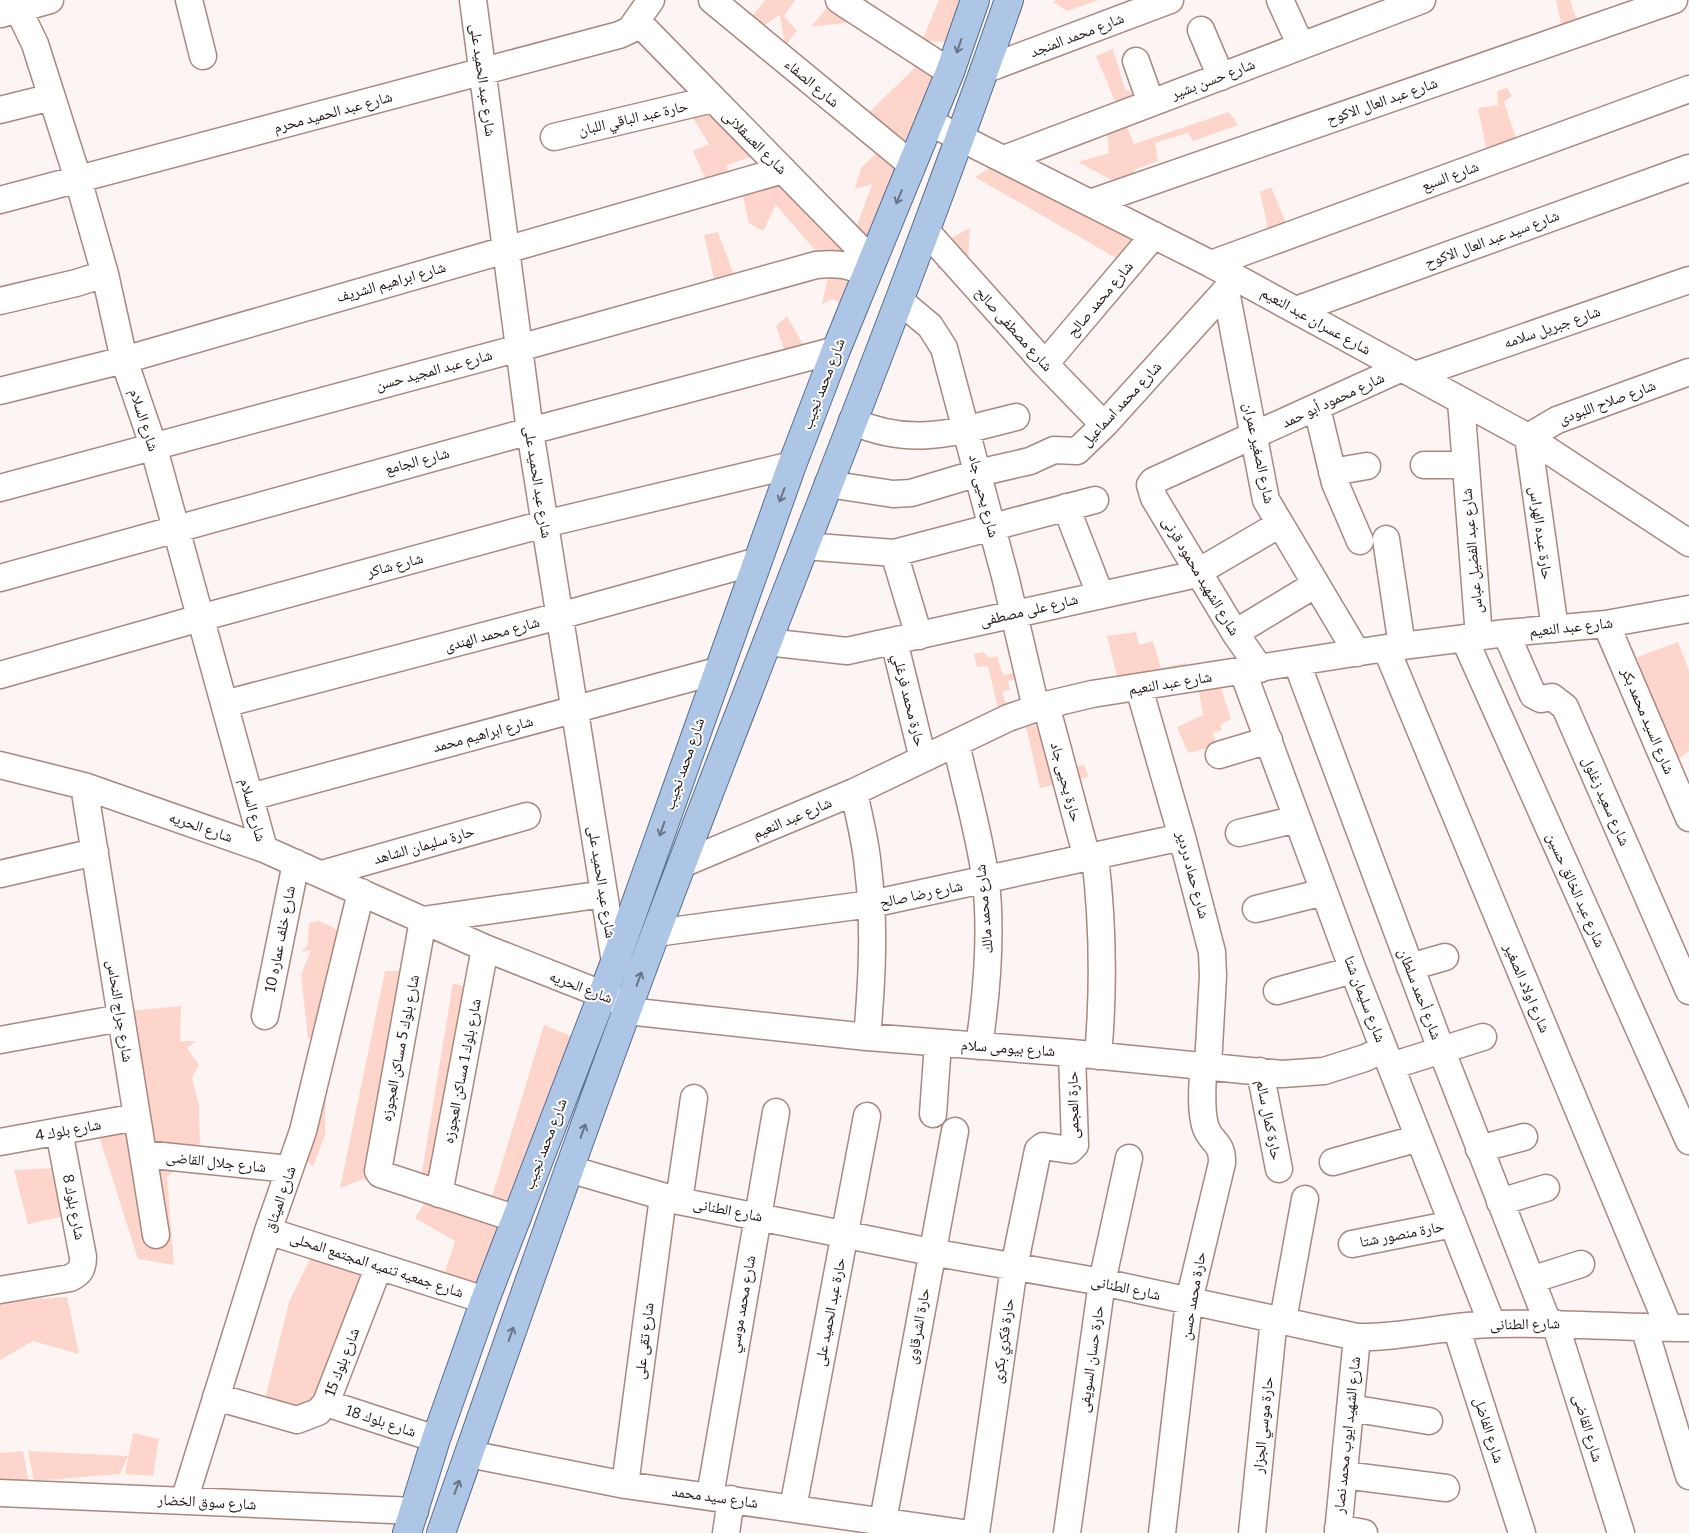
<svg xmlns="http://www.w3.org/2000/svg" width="1689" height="1533" viewBox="0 0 1689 1533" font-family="Bitter,'Noto Naskh Arabic',serif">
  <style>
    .green { fill: #fdd5cb }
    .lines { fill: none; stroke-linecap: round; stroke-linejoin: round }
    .minor-casing { stroke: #a88880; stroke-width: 29 }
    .major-casing { stroke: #566e8f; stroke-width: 30 }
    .minor { stroke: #fff; stroke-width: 26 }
    .major { stroke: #adc6e6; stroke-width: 28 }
    .oneway { stroke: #6b7484 }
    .labels { text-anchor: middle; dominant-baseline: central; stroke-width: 4; stroke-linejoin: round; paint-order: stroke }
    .street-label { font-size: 15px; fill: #1b100d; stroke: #fff }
  </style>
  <rect width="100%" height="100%" fill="#fcf5f3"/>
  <path class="green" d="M 765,0 L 795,0 L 784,16 L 797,31 L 785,46 L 780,15 L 757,30 L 747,22 Z
    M 833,0 L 868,0 L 852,22 L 811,27 Z
    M 939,0 L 967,0 L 955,42 L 922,41 Z
    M 1056,0 L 1098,0 L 1067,11 L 1053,2 Z
    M 1556,0 L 1570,0 L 1578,24 L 1563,33 Z
    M 1113,49 L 1125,89 L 1143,99 L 1101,112 L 1115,101 L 1096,56 Z
    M 922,61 L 941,74 L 908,155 L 866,115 Z
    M 1507,88 L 1512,96 L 1504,102 L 1518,144 L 1488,157 L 1478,108 L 1498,105 L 1497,91 Z
    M 712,108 L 757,155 L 727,165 L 729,181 L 709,187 L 693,151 L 709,144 L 690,113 Z
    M 1229,112 L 1238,125 L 1193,141 L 1188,133 L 1155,143 L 1158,161 L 1136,169 L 1123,186 L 1078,162 L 1109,153 L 1107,125 L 1124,119 L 1134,144 Z
    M 882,148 L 905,165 L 869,248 L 855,231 L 872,184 L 855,189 L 861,168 Z
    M 999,162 L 1143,236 L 1123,262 L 975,177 Z
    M 781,177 L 864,262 L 846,307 L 833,299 L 822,304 L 830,267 L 798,257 L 815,250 L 776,205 L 763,231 L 749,223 L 741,188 Z
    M 1271,187 L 1288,227 L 1270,238 L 1260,192 Z
    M 970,228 L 968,262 L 938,269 L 932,248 Z
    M 718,232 L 735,278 L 715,283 L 704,235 Z
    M 787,316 L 805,348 L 785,352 L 776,326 Z
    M 1136,632 L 1139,645 L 1153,641 L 1161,668 L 1186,663 L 1189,680 L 1118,680 L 1107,636 Z
    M 1678,642 L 1689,671 L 1689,751 L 1673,763 L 1637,657 Z
    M 983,652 L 989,658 L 997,656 L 1003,675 L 1018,672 L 1020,679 L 1008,681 L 1010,690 L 1002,691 L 1007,706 L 998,709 L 988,666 L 977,667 L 974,654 Z
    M 1219,682 L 1231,719 L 1220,725 L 1222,730 L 1213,733 L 1216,746 L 1188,753 L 1177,727 L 1203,715 L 1198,685 Z
    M 1036,725 L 1051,772 L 1084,765 L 1089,777 L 1040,788 L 1026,727 Z
    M 319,921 L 363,942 L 332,1047 L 318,1039 L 308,1038 L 301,975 L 311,950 L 302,952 L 308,944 L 309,923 Z
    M 385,971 L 407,971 L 370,1177 L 340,1188 Z
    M 453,983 L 472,989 L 440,1187 L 421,1178 Z
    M 181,1006 L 180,1041 L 196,1041 L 187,1048 L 199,1065 L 192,1078 L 199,1107 L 200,1150 L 167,1177 L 174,1265 L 138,1259 L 100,1139 L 121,1107 L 128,1011 Z
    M 544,1025 L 571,1036 L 506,1209 L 490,1203 Z
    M 326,1075 L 325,1135 L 313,1167 L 297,1150 Z
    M 55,1168 L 65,1216 L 28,1224 L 14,1170 Z
    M 430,1195 L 506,1225 L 485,1300 L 442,1281 L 455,1241 L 415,1218 Z
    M 311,1257 L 364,1271 L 311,1411 L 265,1399 L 289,1302 Z
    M 67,1297 L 79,1354 L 33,1341 L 0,1360 L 0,1301 Z
    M 133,1433 L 159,1439 L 153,1476 L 125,1474 Z
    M 23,1451 L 29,1483 L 0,1485 L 0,1453 Z
    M 28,1451 L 128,1456 L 120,1474 L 34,1481 Z"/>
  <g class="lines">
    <g class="minor-casing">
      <path id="minor" d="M 5,0 L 18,9 L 35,44 L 78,179 L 105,274 L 124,360 L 153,445 L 264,849
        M 189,0 L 203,56
        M 473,0 L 530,431 L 615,962
        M 712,0 L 912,165
        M 839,0 L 950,72
        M 1280,0 L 1301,46
        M 1,14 L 50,0
        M 638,22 L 872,261
        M 1201,30 L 1221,77
        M 1136,61 L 1151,103
        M 984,70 L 1170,0
        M 0,110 L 52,97
        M 929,122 L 1211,264 L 1528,437 L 1689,543
        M 554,137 L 713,99
        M 1004,159 L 1422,0
        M 0,200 L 619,35 L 630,30 L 651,0
        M 1090,203 L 1674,0
        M 926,231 L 1045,364 L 1104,425
        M 1211,264 L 1689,89
        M 1226,291 L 1266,500 L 1357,653
        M 0,301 L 76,283 L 105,274
        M 900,301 L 930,326 L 944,348 L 1006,580 L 1036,708
        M 1296,310 L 1689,168
        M 1045,364 L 1154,235
        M 1415,375 L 1689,280
        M 0,391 L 124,360 L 783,170
        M 1461,401 L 1479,637
        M 1317,408 L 1335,483 L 1360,541
        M 852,421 C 912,448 956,432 1016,417
        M 1424,465 L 1465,465
        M 1332,472 L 1367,466
        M 828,484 L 893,494 L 911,493 L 978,473 L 1030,461 L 1054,450 L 1077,451 L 1104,425 L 1237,278
        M 0,488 L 519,348 L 816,265 C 836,263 849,264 867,274
        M 1066,507 L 1100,594
        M 1386,539 L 1402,646
        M 804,546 L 894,553 L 1095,500
        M 894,553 L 919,636
        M 0,578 L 530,431 L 836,350
        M 1606,624 L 1689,818
        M 1555,629 L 1528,437 L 1557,420 L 1689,372
        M 1235,633 L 1316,584
        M 1506,633 L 1533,695 L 1541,699 L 1552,697 L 1565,707 L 1689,991
        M 1464,638 L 1689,1141
        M 894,641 L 923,759
        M 767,642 L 847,651 L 1188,576 L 1198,572 L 1280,524
        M 1386,648 L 1669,1328
        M 1297,663 L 1441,1049 L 1548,1323
        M 1260,669 L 1235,633 L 1154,498 L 1150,485 L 1153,481 L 1402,368
        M 1243,672 L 1353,970 L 1492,1324
        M 0,675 L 200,618 L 544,524 L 792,465
        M 1139,688 L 1182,837 L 1212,952 L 1213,976 L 1208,1066
        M 224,704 L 559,616 L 758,561
        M 1046,705 L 1087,858
        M 956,743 C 966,789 980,836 986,882 C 992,937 987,992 979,1046
        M 1219,755 L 1269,740
        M 0,765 L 84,786 L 264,849 L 485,948 L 622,1002
        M 84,786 L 156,1235
        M 854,792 C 859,817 866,842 868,868 C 875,924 872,981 867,1037
        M 250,797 L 717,671
        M 1239,833 L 1297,819
        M 1095,856 C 1103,923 1104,988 1098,1056
        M 682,864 L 854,792 L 1008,718 L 1046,705 L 1092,694 L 1386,648 L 1506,633 L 1606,624 L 1689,609
        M 0,874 L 95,852
        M 322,874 L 527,816
        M 1256,909 L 1324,892
        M 656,933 L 871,904 L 1182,837
        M 1410,967 L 1445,957
        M 1277,991 L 1353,970
        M 627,1011 L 867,1037 L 1072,1053 L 1282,1074 L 1324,1071 L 1365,1058 L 1384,1049
        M 265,1016 L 296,863
        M 0,1040 L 121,1018
        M 1391,1066 L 1483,1037
        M 1260,1071 L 1279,1169
        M 933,1114 L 938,1043
        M 0,1142 L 137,1117
        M 1479,1149 L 1524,1137
        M 143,1154 L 289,1169
        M 1333,1162 L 1419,1138
        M 569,1169 L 679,1201 L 931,1252 L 1102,1282 L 1357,1337 C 1403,1338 1448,1325 1494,1324 C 1559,1322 1624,1328 1689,1328
        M 439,1194 L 485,948
        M 679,1201 L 694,1098
        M 1500,1202 L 1546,1188
        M 517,1219 L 380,1174 L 378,1171 L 423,920 L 604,894
        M 268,1231 L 485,1300
        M 1352,1244 L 1453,1224
        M 1531,1280 L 1581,1264
        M 0,1290 L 70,1278 C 80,1273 83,1269 83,1257 L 59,1131
        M 1283,1320 L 1305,1199
        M 1555,1323 L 1621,1533
        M 1456,1327 L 1522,1533
        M 1644,1327 L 1689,1476
        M 216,1397 L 297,1420 L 318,1412 L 326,1403 L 379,1266
        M 326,1403 L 436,1439
        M 1350,1408 L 1429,1421
        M 469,1454 L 625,1485 L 963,1533
        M 1344,1475 L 1446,1488
        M 625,1485 L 663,1197
        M 0,1493 L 415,1511
        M 710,1496 L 776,1112
        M 184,1501 L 268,1231 L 303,1131 L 361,892
        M 793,1508 L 867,1116
        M 883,1521 L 955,1131
        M 1338,1528 L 1364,1533
        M 726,1533 L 731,1499
        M 976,1533 L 1014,1267 L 1038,1150 L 1043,1146 L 1070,1150 L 1075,1145 L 1072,1053
        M 1067,1533 L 1102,1282 L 1129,1158
        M 1162,1533 L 1189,1301 L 1222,1163 C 1223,1141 1209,1142 1205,1125 C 1200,1107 1203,1084 1203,1065
        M 1252,1533 L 1274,1318
        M 1338,1533 L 1357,1337"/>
    </g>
    <g class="major-casing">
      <path id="major" d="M 407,1533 L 436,1439 L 485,1300 L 615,962 L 792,465 L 836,350 L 950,72 L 975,0
        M 441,1533 C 520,1308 598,1083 683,861 C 792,574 908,290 1009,0"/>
    </g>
    <use href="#minor" class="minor"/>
    <use href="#major" class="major"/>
  </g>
  <defs><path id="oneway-shaft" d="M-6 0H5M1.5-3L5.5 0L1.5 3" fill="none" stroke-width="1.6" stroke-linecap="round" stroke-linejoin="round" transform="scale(1.25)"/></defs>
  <g class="oneway">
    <use href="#oneway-shaft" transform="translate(959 46) rotate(109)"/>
    <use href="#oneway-shaft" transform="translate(899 197) rotate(113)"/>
    <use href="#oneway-shaft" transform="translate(782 495) rotate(110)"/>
    <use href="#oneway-shaft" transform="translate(662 829) rotate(109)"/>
    <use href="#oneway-shaft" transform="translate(639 979) rotate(-70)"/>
    <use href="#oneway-shaft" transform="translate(583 1131) rotate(-70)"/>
    <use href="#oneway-shaft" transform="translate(511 1334) rotate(-71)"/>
    <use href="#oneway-shaft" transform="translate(457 1487) rotate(-70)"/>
  </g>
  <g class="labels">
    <g class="street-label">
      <text transform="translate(1077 35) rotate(-21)">شارع محمد المنجد</text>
      <text transform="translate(1213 79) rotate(-21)">شارع حسن بشير</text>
      <text transform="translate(483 80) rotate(82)">شارع عبد الحميد على</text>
      <text transform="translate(812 83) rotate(40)">شارع الصفاء</text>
      <text transform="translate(1382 101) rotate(-19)">شارع عبد العال الاكوح</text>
      <text transform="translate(333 112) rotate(-15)">شارع عبد الحميد محرم</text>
      <text transform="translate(633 118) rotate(-13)">حارة عبد الباقي اللبان</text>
      <text transform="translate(755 142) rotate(45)">شارع العسقلانى</text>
      <text transform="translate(1450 176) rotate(-20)">شارع السبع</text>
      <text transform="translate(1492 239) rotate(-20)">شارع سيد عبد العال الاكوح</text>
      <text transform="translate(391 282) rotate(-16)">شارع ابراهيم الشريف</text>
      <text transform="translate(1100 299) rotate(-50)">شارع محمد صالح</text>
      <text transform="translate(1316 321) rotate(29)">شارع عسران عبد النعيم</text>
      <text transform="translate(1552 327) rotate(-19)">شارع جبريل سلامه</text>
      <text transform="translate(1014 329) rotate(48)">شارع مصطفى صالح</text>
      <text transform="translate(434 370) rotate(-15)">شارع عبد المجيد حسن</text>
      <text transform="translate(823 384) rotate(-69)">شارع محمد نجيب</text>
      <text transform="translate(1333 400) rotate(-25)">شارع محمود أبو حمد</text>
      <text transform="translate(1607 402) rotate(-20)">شارع صلاح اللبودى</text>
      <text transform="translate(1121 404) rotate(-47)">شارع محمد اسماعيل</text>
      <text transform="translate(144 420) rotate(72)">شارع السلام</text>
      <text transform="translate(1259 453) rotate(78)">شارع الصغير عمران</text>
      <text transform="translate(417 461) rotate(-15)">شارع الجامع</text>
      <text transform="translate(538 482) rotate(81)">شارع عبد الحميد على</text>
      <text transform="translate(984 496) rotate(76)">شارع يحيى جاد</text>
      <text transform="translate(1541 533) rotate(82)">حارة عبده الهراس</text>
      <text transform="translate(1472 551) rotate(-95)">شارع عبد الفضيل عباس</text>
      <text transform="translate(395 565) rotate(-15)">شارع شاكر</text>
      <text transform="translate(1201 576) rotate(59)">شارع الشهيد محمود قرنى</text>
      <text transform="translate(1029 610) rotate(-13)">شارع على مصطفى</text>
      <text transform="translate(1571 627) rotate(-6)">شارع عبد النعيم</text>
      <text transform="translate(492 634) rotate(-15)">شارع محمد الهندى</text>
      <text transform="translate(1170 683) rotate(-9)">شارع عبد النعيم</text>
      <text transform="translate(909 700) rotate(76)">حارة محمد فرغلي</text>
      <text transform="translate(1648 721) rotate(67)">شارع السيد محمد بكر</text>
      <text transform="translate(483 734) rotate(-15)">شارع ابراهيم محمد</text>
      <text transform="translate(684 764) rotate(-71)">شارع محمد نجيب</text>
      <text transform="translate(1066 782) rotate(75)">حارة يحيى جاد</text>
      <text transform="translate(1606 801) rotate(66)">شارع سعيد زغلول</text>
      <text transform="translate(253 810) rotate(75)">شارع السلام</text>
      <text transform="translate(792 818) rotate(-23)">شارع عبد النعيم</text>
      <text transform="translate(201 827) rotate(19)">شارع الحريه</text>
      <text transform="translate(424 845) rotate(-16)">حارة سليمان الشاهد</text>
      <text transform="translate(1193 875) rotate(75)">شارع حماد دردير</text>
      <text transform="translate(602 882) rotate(81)">شارع عبد الحميد على</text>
      <text transform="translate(1576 890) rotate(66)">شارع عبد الخالق حسين</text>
      <text transform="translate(921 894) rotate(-12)">شارع رضا صالح</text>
      <text transform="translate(984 909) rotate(-95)">شارع محمد مالك</text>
      <text transform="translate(280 939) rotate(-79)">شارع خلف عماره 10</text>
      <text transform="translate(581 987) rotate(21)">شارع الحريه</text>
      <text transform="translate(1527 988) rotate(67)">شارع اولاد الصغير</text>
      <text transform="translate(1420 994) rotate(69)">شارع أحمد سلطان</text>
      <text transform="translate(1365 999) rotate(69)">شارع سليمان شتا</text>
      <text transform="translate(120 1011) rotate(81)">شارع جراج النحاس</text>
      <text transform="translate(400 1048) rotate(-79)">شارع بلوك 5 مساكن العجوزه</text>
      <text transform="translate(1008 1048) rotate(4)">شارع بيومى سلام</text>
      <text transform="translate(462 1071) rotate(-79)">شارع بلوك 1 مساكن العجوزه</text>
      <text transform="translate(1073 1105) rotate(-91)">حارة العجمى</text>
      <text transform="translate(1269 1120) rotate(79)">حارة كمال سالم</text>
      <text transform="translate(68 1130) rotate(-10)">شارع بلوك 4</text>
      <text transform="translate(545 1144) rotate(-69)">شارع محمد نجيب</text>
      <text transform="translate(216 1162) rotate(6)">شارع جلال القاضى</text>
      <text transform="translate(280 1199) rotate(-71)">شارع الميثاق</text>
      <text transform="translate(74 1207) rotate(79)">شارع بلوك 8</text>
      <text transform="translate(728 1210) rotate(11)">شارع الطنانى</text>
      <text transform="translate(1402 1234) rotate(-11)">حارة منصور شتا</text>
      <text transform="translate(377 1265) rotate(18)">شارع جمعيه تنميه المجتمع المحلى</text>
      <text transform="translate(1126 1288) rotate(12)">شارع الطنانى</text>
      <text transform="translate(1193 1296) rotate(-80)">حارة محمد حسن</text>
      <text transform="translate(742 1304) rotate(-80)">شارع محمد موسي</text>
      <text transform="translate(830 1312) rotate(-79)">حارة عبد الحميد على</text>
      <text transform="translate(1525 1324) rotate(-1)">شارع الطنانى</text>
      <text transform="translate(918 1326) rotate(-80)">حارة الشرقاوى</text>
      <text transform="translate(644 1341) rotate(-83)">شارع تقى على</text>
      <text transform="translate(1003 1341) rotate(-82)">حارة فكري بكرى</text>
      <text transform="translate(1091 1359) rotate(-82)">حارة حسان السويفى</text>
      <text transform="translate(342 1362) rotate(-69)">شارع بلوك 15</text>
      <text transform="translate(381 1421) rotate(18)">شارع بلوك 18</text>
      <text transform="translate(1263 1425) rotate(-84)">حارة موسي الجزار</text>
      <text transform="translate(1588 1428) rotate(73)">شارع القاضى</text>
      <text transform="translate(1489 1430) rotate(72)">شارع الفاضل</text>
      <text transform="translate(1347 1435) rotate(-84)">شارع الشهيد ايوب محمد نصار</text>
      <text transform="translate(715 1497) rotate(8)">شارع سيد محمد</text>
      <text transform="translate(207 1502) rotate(3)">شارع سوق الخضار</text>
    </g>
  </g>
</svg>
